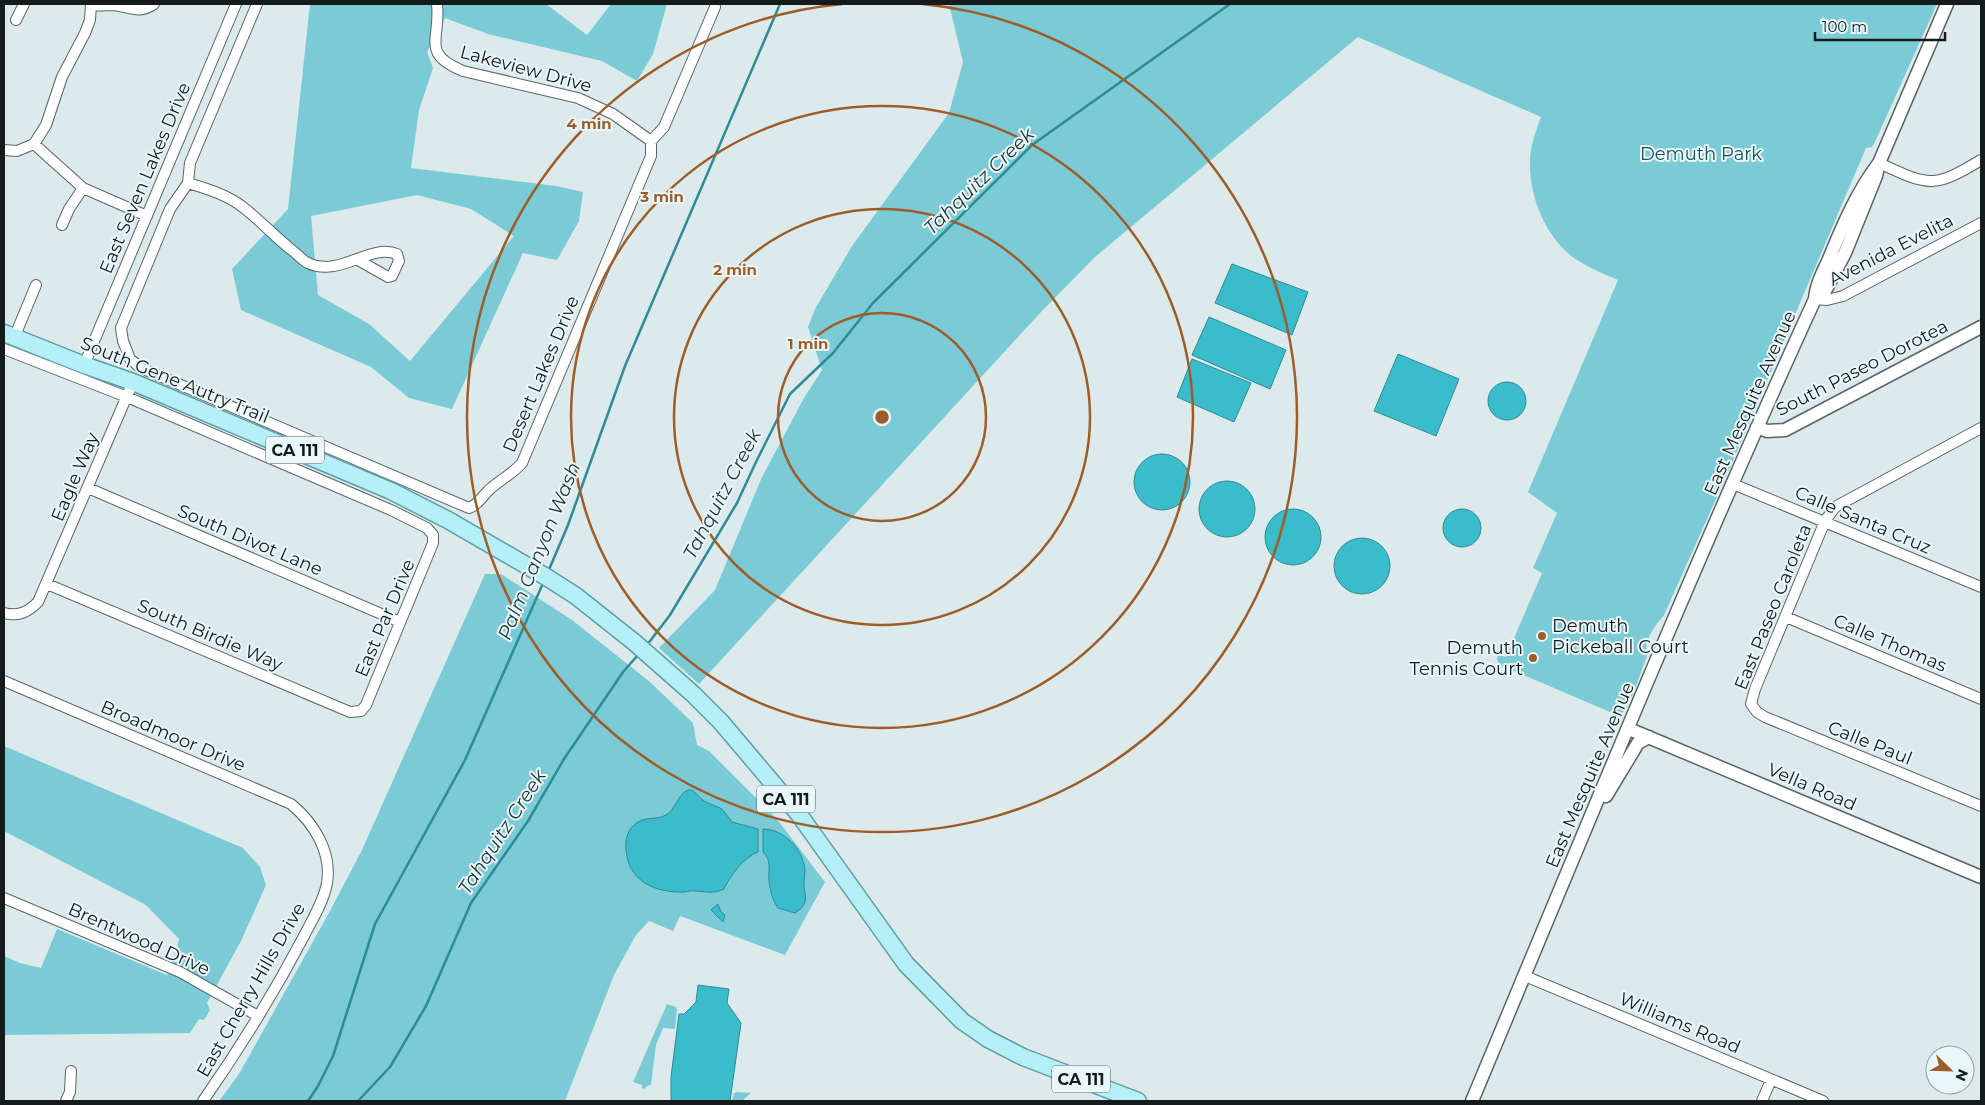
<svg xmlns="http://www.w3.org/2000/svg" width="1985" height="1105" viewBox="0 0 1985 1105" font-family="Montserrat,sans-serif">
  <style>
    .green { fill: #7acbd6; fill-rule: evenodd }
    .water { fill: #3abccb; stroke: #2f8b96 }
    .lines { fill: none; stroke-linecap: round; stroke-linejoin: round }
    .stream { stroke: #2f8b96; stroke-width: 2.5 }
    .minor-casing { stroke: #596567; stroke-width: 12 }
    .tertiary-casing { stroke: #596567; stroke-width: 15 }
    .primary-casing { stroke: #5e9ea6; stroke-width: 19 }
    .minor { stroke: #fff; stroke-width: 10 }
    .tertiary { stroke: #fff; stroke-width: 12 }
    .primary { stroke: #b6eff7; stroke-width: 16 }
    .ring { fill: none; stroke: #9e5d28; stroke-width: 2.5 }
    .poi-dot { fill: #9e5d28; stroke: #e9f7f9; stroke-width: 2 }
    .labels { text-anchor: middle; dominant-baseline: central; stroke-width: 4; stroke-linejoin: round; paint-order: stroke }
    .shield { fill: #e9f7f9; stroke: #555c5e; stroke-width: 1 }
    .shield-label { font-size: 16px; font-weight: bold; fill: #151a1b }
    .street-label { font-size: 18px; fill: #151a1b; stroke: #e9f7f9 }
    .park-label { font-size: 18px; fill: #1c5259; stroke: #e9f7f9 }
    .poi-label { font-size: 18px; fill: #151a1b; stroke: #e9f7f9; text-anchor: start }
    .water-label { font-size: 19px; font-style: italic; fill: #1f3437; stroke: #e9f7f9 }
    .centre { fill: #9e5d28; stroke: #e9f7f9; stroke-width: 2.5 }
    .ring-label { font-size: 15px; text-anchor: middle; font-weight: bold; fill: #9e5d28; stroke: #e9f7f9; stroke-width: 4; stroke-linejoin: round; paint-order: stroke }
  </style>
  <rect width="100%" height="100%" fill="#dceaec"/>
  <path class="green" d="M 310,4 L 546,4 L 587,35 L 611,4 L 667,4 L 653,54 L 637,81 L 602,61 L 488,34 L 445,18 L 427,52 L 433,68 L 419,110 L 411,168 L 556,186 L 583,192 L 579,221 L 557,260 L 523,253 L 452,409 L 409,398 L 371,367 L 241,310 L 232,269 L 288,209 ZM 417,195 L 471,209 L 514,236 L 410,361 L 369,324 L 318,295 L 311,216 Z
    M 949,4 L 1937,4 L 1874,144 L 1872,147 L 1866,148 L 1728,472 L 1664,615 C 1655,626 1643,640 1647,656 L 1633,694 L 1623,712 L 1617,714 L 1610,712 L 1502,666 C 1498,663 1496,660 1498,655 L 1506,657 L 1542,573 L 1533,568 L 1557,513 L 1528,492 L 1618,280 C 1602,273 1584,266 1570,255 C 1544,233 1529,195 1530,161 C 1530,146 1536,131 1541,117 L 1358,37 L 1095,257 L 1041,312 L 699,684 L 659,648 L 715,590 L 762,477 L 804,398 L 822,370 L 808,327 L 815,309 L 852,246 L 949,113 L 963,62 Z
    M 485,574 L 501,574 L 572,620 L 650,682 L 693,723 L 697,745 L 709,751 L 776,818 L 825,882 L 785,955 L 680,916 L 673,931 L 649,921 L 636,935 L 614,975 L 565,1101 L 219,1101 L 239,1074 L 330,911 L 362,850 Z
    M 4,746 L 243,848 L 260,867 L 266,885 L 241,941 L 207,1003 L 210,1010 L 204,1020 L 199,1019 L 190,1033 L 4,1035 L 4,956 L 20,963 L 41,968 L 57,929 L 167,975 L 176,952 L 179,939 L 146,905 L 4,831 Z
    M 667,1004 L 676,1007 L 677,1009 L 675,1029 L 663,1028 L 656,1045 L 651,1085 L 647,1086 L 645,1089 L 642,1088 L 642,1085 L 633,1082 Z
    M 737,1092 L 751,1093 L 742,1101 L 732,1101 L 734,1093 Z"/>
  <path class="water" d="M 1232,264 L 1308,292 L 1292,335 L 1215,303 Z
    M 1209,317 L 1286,350 L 1270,389 L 1192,355 Z
    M 1398,354 L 1459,379 L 1436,436 L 1374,411 Z
    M 1192,359 L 1251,383 L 1234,422 L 1177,397 Z
    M1488 401a19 19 0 1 1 38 0a19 19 0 1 1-38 0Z
    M1134 482a28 28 0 1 1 56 0a28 28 0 1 1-56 0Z
    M1199 509a28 28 0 1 1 56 0a28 28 0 1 1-56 0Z
    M1443 528a19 19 0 1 1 38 0a19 19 0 1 1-38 0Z
    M1265 537a28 28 0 1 1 56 0a28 28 0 1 1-56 0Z
    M1334 566a28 28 0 1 1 56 0a28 28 0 1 1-56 0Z
    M 688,790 L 692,790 L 704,801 L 722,809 L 732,822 L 758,829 L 758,852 C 744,857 730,876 724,889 C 721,890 717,892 714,892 C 708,893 701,891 695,891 C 690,890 685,893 680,892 C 652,892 628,879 626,850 C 625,841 627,831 634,825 C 645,815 655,821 666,815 C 676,809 677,795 688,790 Z
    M 763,829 C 784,829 803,849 805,870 C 805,874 804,878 804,882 C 804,896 811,903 795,913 L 778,908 C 772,899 770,890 769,880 C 768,868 772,861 763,852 Z
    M 718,904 L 721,912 L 725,915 L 723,922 L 711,910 Z
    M 698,985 L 729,989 L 727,1003 L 741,1023 L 730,1101 L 671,1101 L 671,1077 L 679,1014 L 684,1014 L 696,1002 Z"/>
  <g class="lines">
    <path class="stream" d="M 548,572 L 568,525 L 625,366 L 780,4
      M 647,645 L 670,615 L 737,503 L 756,462 L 790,394 L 833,353 L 873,303 L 1032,145 L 1230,4
      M 308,1101 L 318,1086 L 333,1056 L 375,924 L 465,760 L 544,581
      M 358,1101 L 390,1067 L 426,1006 L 471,903 L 528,821 L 564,759 L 623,672 L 638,655"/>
    <g class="minor-casing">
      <path id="minor" d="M 257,4 L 190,163 L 188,183 L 170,209 L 121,328 L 123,341 L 130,359 L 141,368 L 469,508 C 478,505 481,498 487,492 C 497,481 512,475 522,463 L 651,156 L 651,141 L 664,127 L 715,7
        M 437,4 C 441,40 420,53 463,71 L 578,98 L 613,114 L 651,141
        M 92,5 C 99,6 105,5 112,5 C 129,6 138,15 154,4
        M 16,20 L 24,4
        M 34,144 L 46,125 L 62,77 L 85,33 L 90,20 L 91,4
        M 4,150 L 17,151 L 34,144 L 83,188 L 147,216
        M 1879,163 C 1929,186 1933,189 1981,160
        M 188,183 C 208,189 228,195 244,208 C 261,221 276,238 293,251 C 298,255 303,261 308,263 C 340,278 370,243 397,254 L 399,261 L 392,276 L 388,277 L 358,260
        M 62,225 L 69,209 L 83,188
        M 1815,299 L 1827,300 L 1843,296 L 1981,223
        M 14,338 L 36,285
        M 4,349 L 127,397 L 391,510 L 427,528 L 433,535 L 433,543 L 366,705 L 361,711 L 350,712 L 47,584
        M 84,365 L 236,4
        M 1981,428 L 1835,507 L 1825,521 L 1755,689 L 1751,704 L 1757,712 L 1765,717 L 1981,806
        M 1733,484 L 1981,587
        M 88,488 L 400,622
        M 4,613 C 18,617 28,612 38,602 L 133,382
        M 1786,617 L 1981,699
        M 4,681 L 291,804 C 314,823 332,852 327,883 C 324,901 312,920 304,936 C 274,993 240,1048 203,1101
        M 4,898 L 180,972 L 258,1016
        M 1525,976 L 1823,1101
        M 66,1101 L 70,1092 L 71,1071
        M 1762,1101 L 1771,1080"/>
    </g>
    <g class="tertiary-casing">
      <path id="tertiary" d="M 1815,299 L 1825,291 L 1845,253 L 1876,176 L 1879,163 L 1947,4
        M 1757,427 L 1767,431 L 1785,430 L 1981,327
        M 1629,729 L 1981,877
        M 1606,796 L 1638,743 L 1649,737
        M 1472,1101 C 1584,833 1694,563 1815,299 C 1816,285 1823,272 1829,259 C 1843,225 1857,192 1879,163"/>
    </g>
    <g class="primary-casing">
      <path id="primary" d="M 4,333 L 84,365 L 133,382 L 391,491 L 448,520 L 548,578 L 576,596 L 634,642 L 693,694 L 721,722 L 798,813 L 906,964 L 962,1021 L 988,1039 L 1023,1057 L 1138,1101"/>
    </g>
    <use href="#minor" class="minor"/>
    <use href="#tertiary" class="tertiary"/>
    <use href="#primary" class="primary"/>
  </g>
  <g class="ring">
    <circle cx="882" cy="417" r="104"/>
    <circle cx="882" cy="417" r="208"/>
    <circle cx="882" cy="417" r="311"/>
    <path d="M922 4A415 415 0 1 1 842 4"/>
  </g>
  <g class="poi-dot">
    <circle cx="1542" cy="636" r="5"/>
    <circle cx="1533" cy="658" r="5"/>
  </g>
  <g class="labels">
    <g class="shield">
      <rect x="266" y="436.5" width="58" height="27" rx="4"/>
      <rect x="757" y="785.5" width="58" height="27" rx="4"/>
      <rect x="1052" y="1065.5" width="58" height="27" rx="4"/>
    </g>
    <g class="shield-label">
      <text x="295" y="450">CA 111</text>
      <text x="786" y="799">CA 111</text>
      <text x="1081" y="1079">CA 111</text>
    </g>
    <g class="street-label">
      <text transform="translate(526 69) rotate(15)">Lakeview Drive</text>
      <text transform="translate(145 178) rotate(-67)">East Seven Lakes Drive</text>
      <text transform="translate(1891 250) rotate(-27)">Avenida Evelita</text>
      <text transform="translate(1862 368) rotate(-27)">South Paseo Dorotea</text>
      <text transform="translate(541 374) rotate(-67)">Desert Lakes Drive</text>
      <text transform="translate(175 380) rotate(22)">South Gene Autry Trail</text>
      <text transform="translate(1750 403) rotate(-66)">East Mesquite Avenue</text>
      <text transform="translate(75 477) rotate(-67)">Eagle Way</text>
      <text transform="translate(1863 520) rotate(23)">Calle Santa Cruz</text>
      <text transform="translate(250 540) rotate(23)">South Divot Lane</text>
      <text transform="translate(1773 607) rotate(-68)">East Paseo Caroleta</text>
      <text transform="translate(385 618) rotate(-67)">East Par Drive</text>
      <text transform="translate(210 635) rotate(23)">South Birdie Way</text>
      <text transform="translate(1890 643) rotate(23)">Calle Thomas</text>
      <text transform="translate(173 736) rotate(23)">Broadmoor Drive</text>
      <text transform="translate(1870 743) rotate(22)">Calle Paul</text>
      <text transform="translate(1590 775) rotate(-67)">East Mesquite Avenue</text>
      <text transform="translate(1812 787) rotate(23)">Vella Road</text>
      <text transform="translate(139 939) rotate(24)">Brentwood Drive</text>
      <text transform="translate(251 990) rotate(-60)">East Cherry Hills Drive</text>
      <text transform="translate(1680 1023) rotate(23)">Williams Road</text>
    </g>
    <g class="park-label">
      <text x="1701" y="154">Demuth Park</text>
    </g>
    <g class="poi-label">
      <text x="1552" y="626">Demuth<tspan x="1552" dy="21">Pickeball Court</tspan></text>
      <text x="1523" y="648" text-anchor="end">Demuth<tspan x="1523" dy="21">Tennis Court</tspan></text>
    </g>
    <g class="water-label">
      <text transform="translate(979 181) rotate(-44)">Tahquitz Creek</text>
      <text transform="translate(722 494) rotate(-62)">Tahquitz Creek</text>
      <text transform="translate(539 551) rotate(-68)">Palm Canyon Wash</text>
      <text transform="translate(502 832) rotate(-57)">Tahquitz Creek</text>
    </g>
  </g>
  <circle cx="882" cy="417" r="8" class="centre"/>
  <g class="ring-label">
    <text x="589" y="129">4 min</text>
    <text x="662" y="202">3 min</text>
    <text x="735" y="275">2 min</text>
    <text x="808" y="349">1 min</text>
  </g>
  <rect width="1985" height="1105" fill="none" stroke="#151a1b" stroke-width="10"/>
  <g transform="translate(1950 1070) rotate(113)"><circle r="24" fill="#e9f7f9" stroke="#949fa0"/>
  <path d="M0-4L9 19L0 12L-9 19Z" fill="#9e5d28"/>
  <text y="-8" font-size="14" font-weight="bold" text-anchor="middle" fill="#151a1b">N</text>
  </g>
  <path d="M1815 32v8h130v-8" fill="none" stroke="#151a1b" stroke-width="2.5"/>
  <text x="1822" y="32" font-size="15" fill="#151a1b" stroke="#e9f7f9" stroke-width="4" paint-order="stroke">100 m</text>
</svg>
